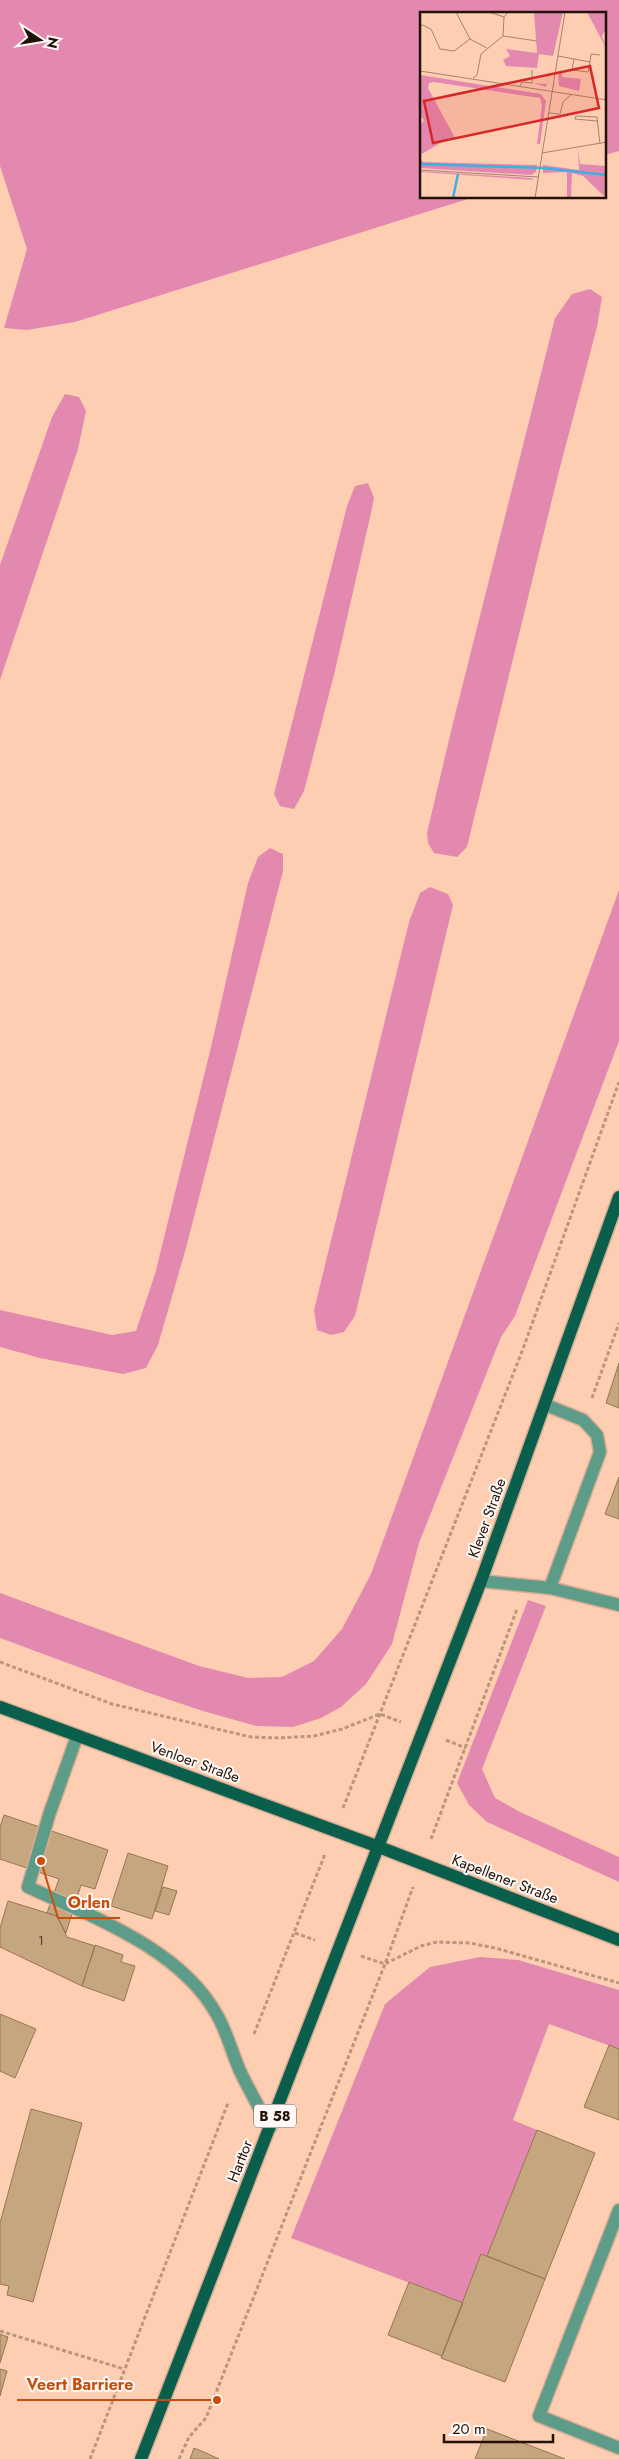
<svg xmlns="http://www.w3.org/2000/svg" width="619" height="2459" viewBox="0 0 619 2459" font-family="Jost,sans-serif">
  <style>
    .green { fill: #e389b0 }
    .building { fill: #c6a67e; stroke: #957751 }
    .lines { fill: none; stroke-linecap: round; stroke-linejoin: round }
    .minor-casing { stroke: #d6ac93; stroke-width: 15 }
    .major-casing { stroke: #d6ac93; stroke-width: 15 }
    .path { stroke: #bb957f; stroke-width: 3; stroke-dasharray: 4 2.5; stroke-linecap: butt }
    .minor { stroke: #5e9c8a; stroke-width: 12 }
    .major { stroke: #0a5e4c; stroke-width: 12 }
    .labels { text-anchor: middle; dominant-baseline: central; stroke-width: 4; stroke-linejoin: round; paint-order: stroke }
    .number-label { font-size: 12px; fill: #4b3726 }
    .shield { fill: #fef9f6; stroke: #64574f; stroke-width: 1 }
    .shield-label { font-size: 14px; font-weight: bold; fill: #221208 }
    .street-label { font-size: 15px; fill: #221208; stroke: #fef9f6 }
    .inset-river { fill: none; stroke: #3faee2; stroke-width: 2.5 }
    .inset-road { fill: none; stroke: #a5836e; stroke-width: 1 }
    .view { fill: #d62828; fill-opacity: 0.15; stroke: #d62828; stroke-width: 2.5 }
    .inset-edge { fill: none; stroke: #221208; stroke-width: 2.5 }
    .leader { fill: none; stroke: #ca4e0b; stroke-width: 2 }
    .callout-dot { fill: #ca4e0b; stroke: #fef9f6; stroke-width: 2 }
    .callout-label { font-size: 16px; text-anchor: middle; font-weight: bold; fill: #ca4e0b; stroke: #fef9f6; stroke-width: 4; stroke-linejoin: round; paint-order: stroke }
  </style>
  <rect width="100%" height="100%" fill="#fdceb2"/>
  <path class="green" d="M 0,0 L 619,0 L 619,151 L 605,155 L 605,14 L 422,14 L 422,198 L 471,198 L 75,322 L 27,330 L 4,328 L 27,249 L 0,166 Z
    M 590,289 L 602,297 L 597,327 L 558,475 L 467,847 L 457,857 L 434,853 L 428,843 L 427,833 L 452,727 L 555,318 L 572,294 Z
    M 65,394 L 79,397 L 86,411 L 78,449 L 0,680 L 0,565 L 52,417 Z
    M 368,483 L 374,498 L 371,513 L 334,675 L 304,791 L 294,809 L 280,806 L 274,794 L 347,506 L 355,486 Z
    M 270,848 L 283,854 L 283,871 L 186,1248 L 158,1345 L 146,1368 L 123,1374 L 40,1358 L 0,1347 L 0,1310 L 112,1335 L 136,1331 L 155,1274 L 212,1043 L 248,883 L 258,857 Z
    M 430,887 L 448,894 L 453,905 L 447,930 L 355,1316 L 344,1332 L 331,1335 L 317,1330 L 314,1310 L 409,922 L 420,893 Z
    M 619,890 L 619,1041 L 515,1316 L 501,1337 L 419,1543 L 392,1644 L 366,1684 L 341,1707 L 321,1718 L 293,1727 L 256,1726 L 203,1711 L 143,1691 L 0,1638 L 0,1593 L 199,1666 L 248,1678 L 282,1677 L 314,1661 L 342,1629 L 371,1574 Z
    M 528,1600 L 546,1606 L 482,1769 L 495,1798 L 520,1812 L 619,1857 L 619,1882 L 487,1822 L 469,1805 L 457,1783 Z
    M 480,1957 L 518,1960 L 619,1990 L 619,2049 L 549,2024 L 513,2120 L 537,2130 L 488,2256 L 463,2303 L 291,2238 L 385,2004 L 430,1967 Z"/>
  <path class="building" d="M 619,1363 L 619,1408 L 606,1403 Z
    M 619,1477 L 619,1519 L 605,1514 Z
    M 4,1815 L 108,1850 L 95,1889 L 81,1885 L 66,1933 L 57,1916 L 47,1913 L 59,1879 L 0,1859 L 0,1827 Z
    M 128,1853 L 168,1866 L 152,1919 L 111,1906 Z
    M 163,1887 L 177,1891 L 169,1915 L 155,1911 Z
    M 8,1901 L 57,1916 L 67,1937 L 95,1946 L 82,1986 L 0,1947 L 0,1928 Z
    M 95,1945 L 123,1955 L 121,1962 L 135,1966 L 124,2001 L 82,1986 Z
    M 0,2014 L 36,2029 L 15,2078 L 0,2071 Z
    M 609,2045 L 619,2049 L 619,2120 L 584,2107 Z
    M 31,2109 L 82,2123 L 33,2302 L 7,2295 L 9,2286 L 0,2284 L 0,2223 Z
    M 537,2130 L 595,2153 L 545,2279 L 487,2256 Z
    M 481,2254 L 545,2279 L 505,2382 L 441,2358 Z
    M 409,2282 L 463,2303 L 442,2356 L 388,2335 Z
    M 0,2334 L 8,2337 L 0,2363 Z
    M 0,2369 L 7,2371 L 0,2396 Z
    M 487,2429 L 565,2459 L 475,2459 Z
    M 194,2448 L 206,2453 L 219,2459 L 190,2459 Z"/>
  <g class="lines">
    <g class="minor-casing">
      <path id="minor" d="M 546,1405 L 583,1420 L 597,1435 L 600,1452 L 550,1588 L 619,1605
        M 481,1581 L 550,1588
        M 77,1736 L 49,1815 L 28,1887 C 93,1917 181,1949 217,2015 C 227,2032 232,2053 240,2071 C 249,2090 260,2109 270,2128
        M 619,2210 L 539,2416 L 619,2448"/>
    </g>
    <g class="major-casing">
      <path id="major" d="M 0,1707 L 379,1847 L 619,1940
        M 141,2459 L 481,1581 L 619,1197"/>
    </g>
    <path class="path" d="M 592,1398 L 619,1323
      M 0,1662 L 112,1704 L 251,1737 L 278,1738 L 314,1736 L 342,1729 L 380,1714 L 401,1722
      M 446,1740 L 466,1748
      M 343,1808 L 523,1349 L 619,1082
      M 431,1839 L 517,1609
      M 295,1933 L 315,1940
      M 361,1956 L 385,1964 L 421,1946 L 437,1942 L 470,1943 L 495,1948 L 619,1983
      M 254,2034 L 325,1854
      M 0,2331 L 124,2369
      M 90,2459 L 228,2103
      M 179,2459 L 189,2437 L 206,2418 L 385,1964 L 413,1887"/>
    <use href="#minor" class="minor"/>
    <use href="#major" class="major"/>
  </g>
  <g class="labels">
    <g class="number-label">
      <text x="41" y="1941">1</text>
    </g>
    <rect class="shield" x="254" y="2104.5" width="42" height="23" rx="4"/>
    <g class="shield-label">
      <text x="275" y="2116">B 58</text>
    </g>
    <g class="street-label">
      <text transform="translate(487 1518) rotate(-70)">Klever Straße</text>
      <text transform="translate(195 1762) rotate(20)">Venloer Straße</text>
      <text transform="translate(505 1879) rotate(21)">Kapellener Straße</text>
      <text transform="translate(240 2161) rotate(-69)">Harttor</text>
    </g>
  </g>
  <g transform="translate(420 12)">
    <rect width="186" height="186" fill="#fdceb2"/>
    <path d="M 114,0 L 143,0 L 126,75 L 113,71 L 127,72 L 133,44 L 119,42 L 117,56 L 86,54 L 83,48 L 90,44 L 86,37 L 117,41 ZM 167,0 L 186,0 L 186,17 L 182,24 L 186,36 ZM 138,59 L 142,60 L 142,65 L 161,67 L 159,79 L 139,74 ZM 0,63 L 121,82 L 126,89 L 120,132 L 117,132 L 122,94 L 120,86 L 14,70 L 9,71 L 8,76 L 35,126 L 29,126 L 0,143 L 0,114 L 4,108 L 0,104 ZM 158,136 L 160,152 L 186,154 L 186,186 L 163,164 L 152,161 L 151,186 L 147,186 L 147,160 L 123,161 L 123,153 L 159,158 ZM 0,145 L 3,150 L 117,153 L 116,160 L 111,163 L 0,156 ZM 0,159 L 111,166 L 114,168 L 0,160 Z" fill="#e389b0"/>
    <path class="inset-river" d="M 0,152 L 123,156 L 187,163M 33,186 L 38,162"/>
    <path class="inset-road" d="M 36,0 L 50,27 L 67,36M 69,0 L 84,5M 0,12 L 11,17 L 20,37 L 34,39 L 50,27M 83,24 L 117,29M 138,44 L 154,47 L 152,58 L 168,60 L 170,50 L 154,47M 170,50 L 171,42 L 180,43M 0,59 L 187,88M 53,66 L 57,63 L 61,42 L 83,24 L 84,5 L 88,0M 100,74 L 102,70 L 112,71 L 112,58M 129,101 L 140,102 L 143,90 L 152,82M 177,109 L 155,107 L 156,104 L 177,105 L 180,132M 122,141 L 187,130M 0,158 L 118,165M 115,186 L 145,0"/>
    <path class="view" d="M 170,54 L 179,96 L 13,131 L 4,89 Z"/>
    <rect width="186" height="186" class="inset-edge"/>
  </g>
  <path class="leader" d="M41 1861L58 1918H120M217 2400L143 2400H17"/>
  <g class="callout-dot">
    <circle cx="41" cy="1861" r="5"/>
    <circle cx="217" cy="2400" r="5"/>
  </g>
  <g class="callout-label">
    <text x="89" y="1908">Orlen</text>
    <text x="80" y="2390">Veert Barriere</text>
  </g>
  <g transform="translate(40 40) rotate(102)" stroke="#fef9f6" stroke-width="4" paint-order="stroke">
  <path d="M0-4L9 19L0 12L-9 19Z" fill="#221208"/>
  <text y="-8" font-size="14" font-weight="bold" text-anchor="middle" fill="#221208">N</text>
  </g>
  <path d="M444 2434v8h109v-8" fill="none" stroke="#221208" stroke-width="2.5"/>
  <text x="452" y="2434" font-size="15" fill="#221208" stroke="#fef9f6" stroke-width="4" paint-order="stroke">20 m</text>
</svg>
